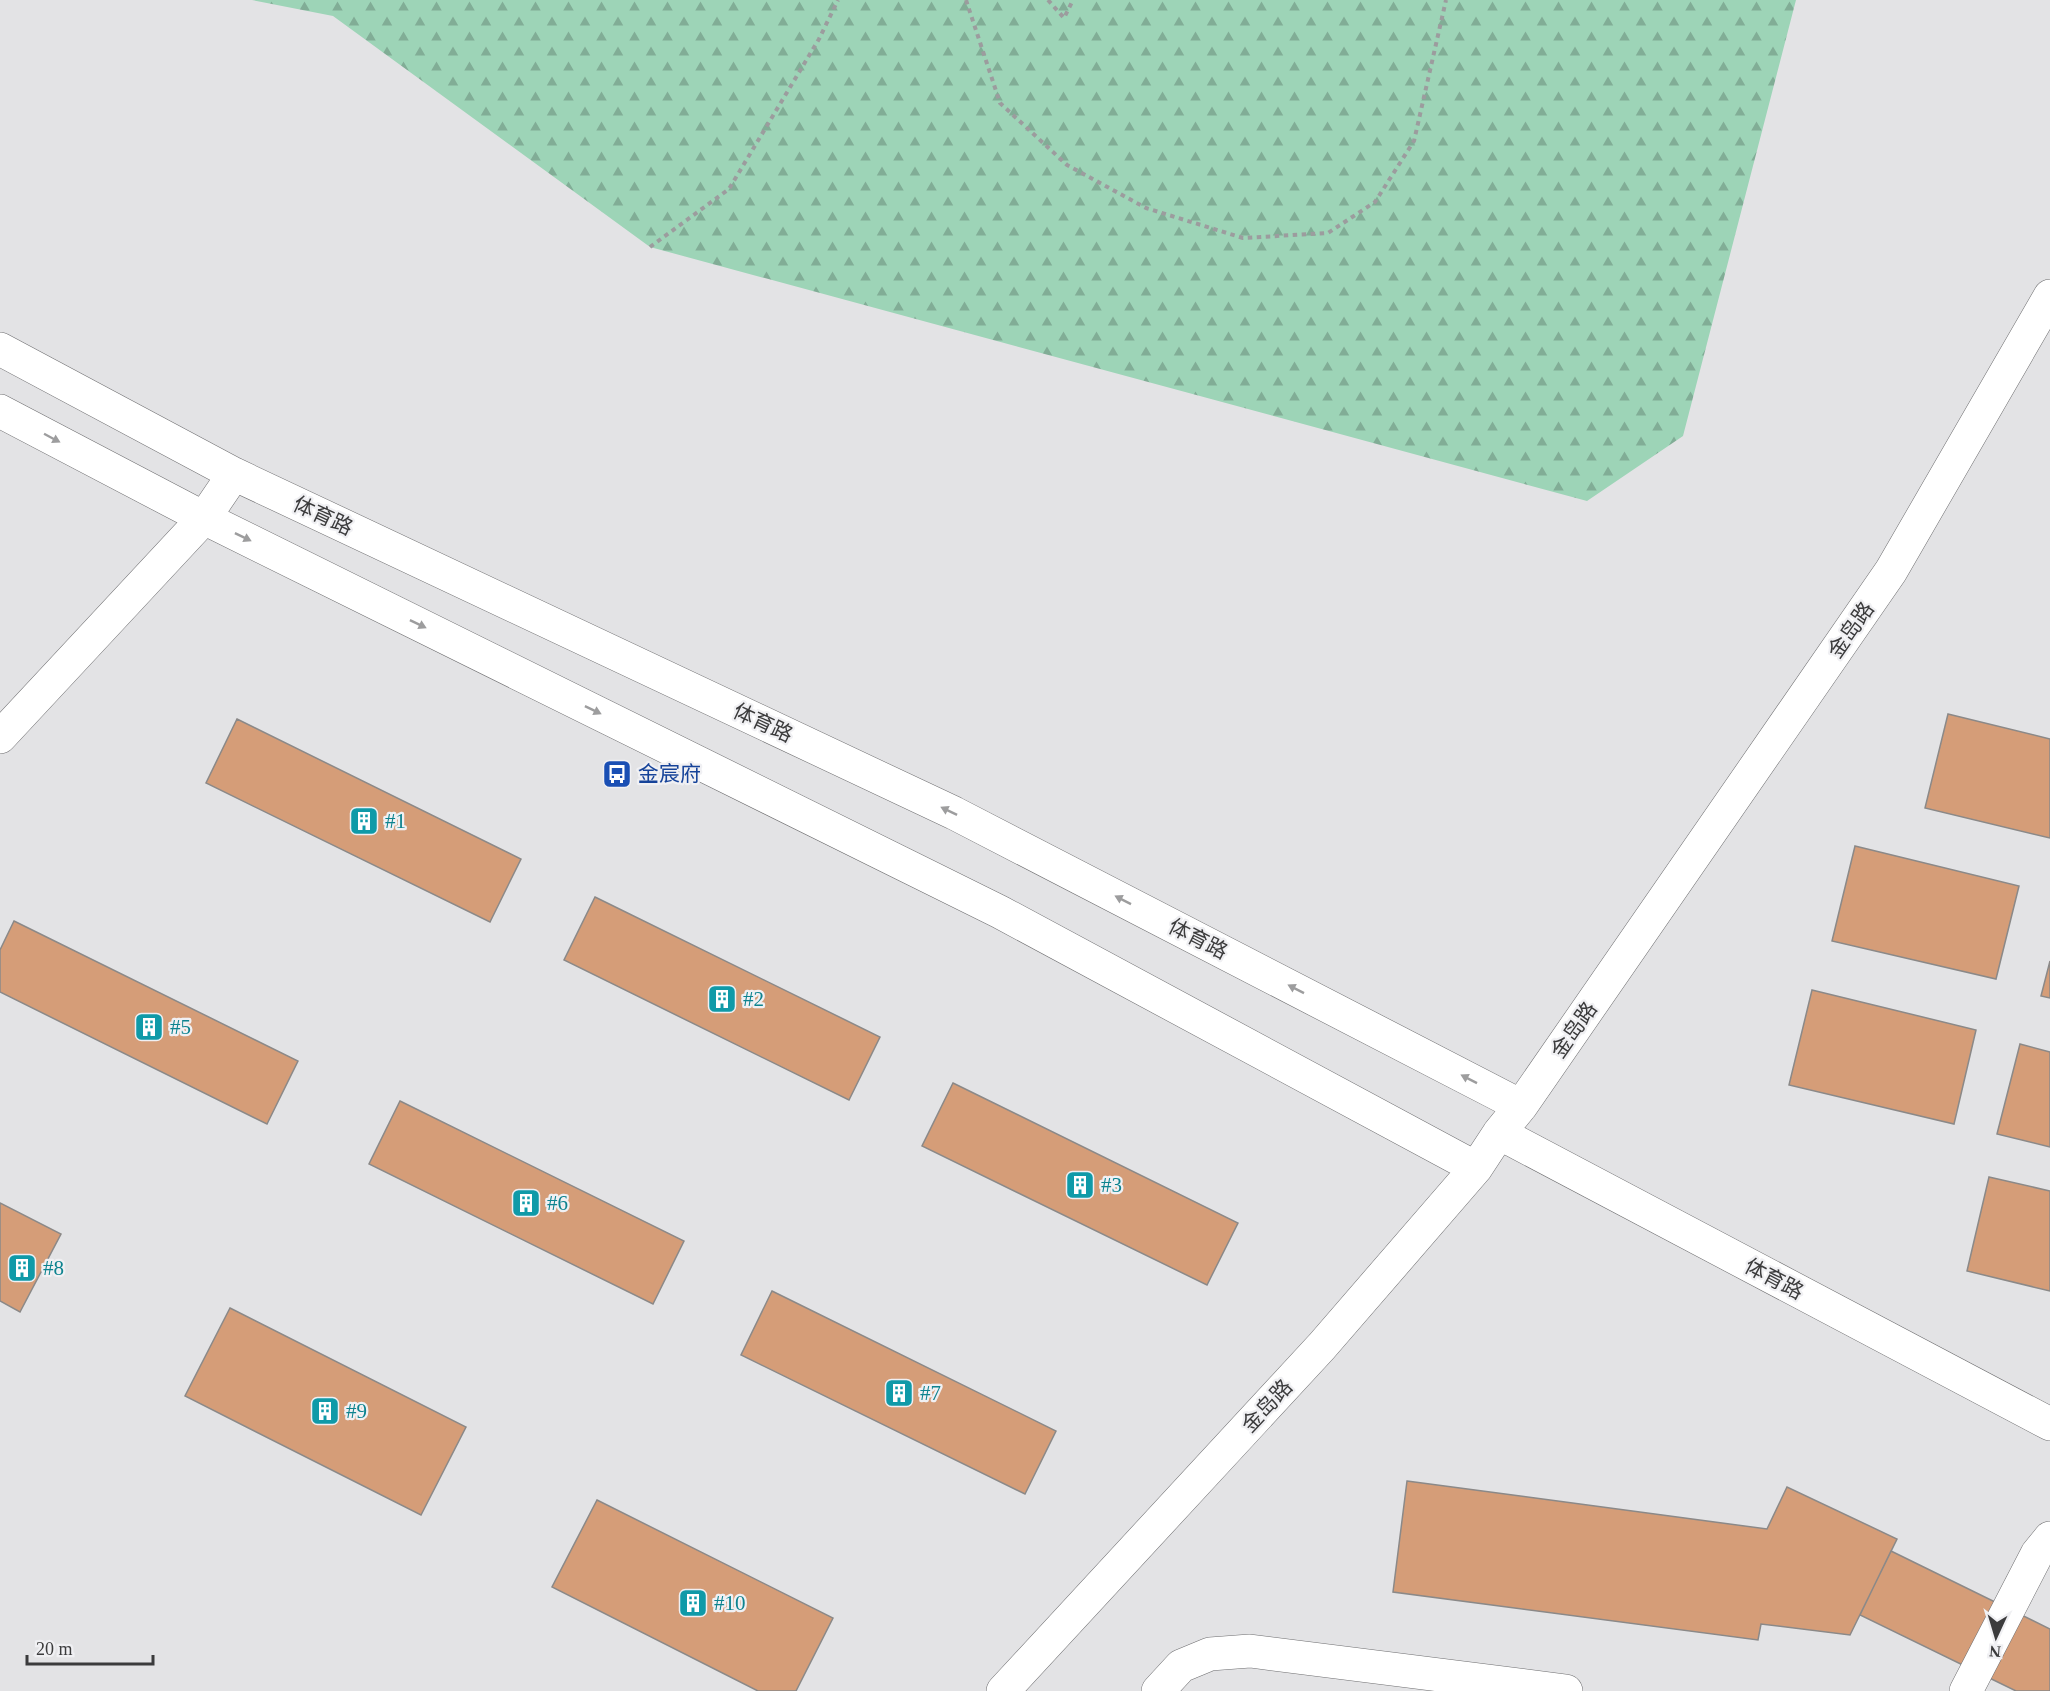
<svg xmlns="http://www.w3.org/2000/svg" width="2050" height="1691" viewBox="0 0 2050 1691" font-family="'Times New Roman','Noto Sans SC',serif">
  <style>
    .forest { fill: url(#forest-firs) }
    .building { fill: #d59d78; stroke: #8b8988; stroke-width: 1.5 }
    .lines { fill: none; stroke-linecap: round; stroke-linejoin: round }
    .street-casing { stroke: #6e6e70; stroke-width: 34 }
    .secondary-casing { stroke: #6e6e70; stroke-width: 34 }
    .path { stroke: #9c9c9e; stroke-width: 4; stroke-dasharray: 4.5 4.5; stroke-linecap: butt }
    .street { stroke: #fff; stroke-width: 33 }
    .secondary { stroke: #fff; stroke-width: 33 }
    .oneway { fill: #9d9d9e }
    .labels { text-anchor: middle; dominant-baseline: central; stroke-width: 4.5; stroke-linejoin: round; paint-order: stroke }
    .street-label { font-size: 21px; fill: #3b3b3c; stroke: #f0f0f3 }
    .transit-label { font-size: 21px; fill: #164399; stroke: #f0f0f3; text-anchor: start }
    .culture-label { font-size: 21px; fill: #0d838f; stroke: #f0f0f3; text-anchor: start }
  </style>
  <defs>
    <pattern id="forest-firs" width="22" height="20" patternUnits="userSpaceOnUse" patternTransform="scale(1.5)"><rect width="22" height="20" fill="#9dd4b7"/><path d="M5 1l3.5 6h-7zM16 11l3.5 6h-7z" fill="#81ad96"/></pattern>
  </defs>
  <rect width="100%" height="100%" fill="#e3e3e5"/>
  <path class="forest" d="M 252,0 L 1796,0 L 1683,436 L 1587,501 L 650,247 L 333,16 Z"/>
  <path class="building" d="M 1948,714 L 2050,739 L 2050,838 L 1925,808 Z
    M 237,719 L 521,859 L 490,922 L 206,783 Z
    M 1855,846 L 2019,886 L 1996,979 L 1832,941 Z
    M 595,897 L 880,1037 L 849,1100 L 564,960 Z
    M 14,921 L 298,1061 L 267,1124 L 0,992 L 0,950 Z
    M 2050,961 L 2050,998 L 2041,996 Z
    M 1812,990 L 1976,1030 L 1954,1124 L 1789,1085 Z
    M 2020,1044 L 2050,1052 L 2050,1147 L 1997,1134 Z
    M 953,1083 L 1238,1223 L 1207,1285 L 922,1146 Z
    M 400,1101 L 684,1241 L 653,1304 L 369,1164 Z
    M 1989,1177 L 2050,1191 L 2050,1291 L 1967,1271 Z
    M 0,1203 L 61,1234 L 20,1312 L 0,1301 Z
    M 772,1291 L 1056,1431 L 1025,1494 L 741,1355 Z
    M 230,1308 L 466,1427 L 421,1515 L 185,1396 Z
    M 1407,1481 L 1767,1529 L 1787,1487 L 1897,1539 L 1850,1635 L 1761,1624 L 1758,1640 L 1393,1592 Z
    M 597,1500 L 833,1618 L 796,1691 L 758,1691 L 552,1587 Z
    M 1891,1551 L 2050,1629 L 2050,1691 L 2016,1691 L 1860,1615 Z"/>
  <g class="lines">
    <g class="street-casing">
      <path id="street" d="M 1158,1691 L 1181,1666 L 1210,1654 L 1250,1651 L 1566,1691
        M 1966,1691 L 2037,1554 L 2050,1538"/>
    </g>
    <g class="secondary-casing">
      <path id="secondary" d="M 0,349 L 234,474 L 954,813 L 1521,1106
        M 0,411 L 204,518 L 1000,912 L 1476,1168
        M 0,737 L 204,518 L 234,474
        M 1499,1133 L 2050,1424
        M 1003,1691 L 1322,1346 L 1476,1168 L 1499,1133 L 1521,1106 L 1891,571 L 2050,296"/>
    </g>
    <path class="path" d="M 966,0 L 1000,103 L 1067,165 L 1146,208 L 1243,238 L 1328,233 L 1375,202 L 1414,141 L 1446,0
      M 1048,0 L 1064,18 L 1073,0
      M 650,247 L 729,189 L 819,39 L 838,0"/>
    <use href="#street" class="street"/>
    <use href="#secondary" class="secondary"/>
  </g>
  <defs><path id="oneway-solid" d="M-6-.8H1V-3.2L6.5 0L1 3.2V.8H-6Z" transform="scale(1.5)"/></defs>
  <g class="oneway">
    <use href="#oneway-solid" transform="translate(52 438) rotate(28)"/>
    <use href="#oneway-solid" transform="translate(243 537) rotate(26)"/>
    <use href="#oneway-solid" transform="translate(418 624) rotate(26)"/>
    <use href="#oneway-solid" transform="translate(593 710) rotate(26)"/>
    <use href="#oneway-solid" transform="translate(949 811) rotate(-154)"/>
    <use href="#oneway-solid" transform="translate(1123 900) rotate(-153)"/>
    <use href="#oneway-solid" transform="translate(1296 989) rotate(-153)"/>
    <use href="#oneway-solid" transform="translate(1469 1079) rotate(-153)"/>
  </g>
  <defs>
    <g id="bus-square" transform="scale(1.5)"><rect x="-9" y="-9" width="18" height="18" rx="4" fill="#1a4fb4" stroke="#f0f0f3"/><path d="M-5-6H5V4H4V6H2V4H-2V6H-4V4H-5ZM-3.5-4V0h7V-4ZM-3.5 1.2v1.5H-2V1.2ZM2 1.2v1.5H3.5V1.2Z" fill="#fff"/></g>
    <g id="building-square" transform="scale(1.5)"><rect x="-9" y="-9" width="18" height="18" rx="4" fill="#0f9aa8" stroke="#f0f0f3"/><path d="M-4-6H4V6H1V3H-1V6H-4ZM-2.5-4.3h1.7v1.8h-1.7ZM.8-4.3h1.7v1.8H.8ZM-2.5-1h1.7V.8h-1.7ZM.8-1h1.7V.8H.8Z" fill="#fff"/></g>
  </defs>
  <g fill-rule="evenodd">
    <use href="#bus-square" x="617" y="774"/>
    <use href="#building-square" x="364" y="821"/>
    <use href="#building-square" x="722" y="999"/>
    <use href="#building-square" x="149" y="1027"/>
    <use href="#building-square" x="1080" y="1185"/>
    <use href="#building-square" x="526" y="1203"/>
    <use href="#building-square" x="22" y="1268"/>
    <use href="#building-square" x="899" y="1393"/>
    <use href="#building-square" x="325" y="1411"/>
    <use href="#building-square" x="693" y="1603"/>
  </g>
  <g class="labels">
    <g class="street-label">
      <text transform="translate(323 516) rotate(25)">体育路</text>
      <text transform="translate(1851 630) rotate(-55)">金岛路</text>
      <text transform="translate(763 723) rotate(25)">体育路</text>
      <text transform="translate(1198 939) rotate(27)">体育路</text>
      <text transform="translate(1574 1030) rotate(-55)">金岛路</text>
      <text transform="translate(1774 1279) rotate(28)">体育路</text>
      <text transform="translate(1267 1406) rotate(-47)">金岛路</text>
    </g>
    <g class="transit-label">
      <text x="638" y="774">金宸府</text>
    </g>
    <g class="culture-label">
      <text x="385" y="821">#1</text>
      <text x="743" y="999">#2</text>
      <text x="170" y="1027">#5</text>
      <text x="1101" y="1185">#3</text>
      <text x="547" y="1203">#6</text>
      <text x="43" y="1268">#8</text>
      <text x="920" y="1393">#7</text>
      <text x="346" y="1411">#9</text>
      <text x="714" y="1603">#10</text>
    </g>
  </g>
  <g transform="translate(1996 1637) rotate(184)" stroke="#f0f0f3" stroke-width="4.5" paint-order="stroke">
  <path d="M0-4.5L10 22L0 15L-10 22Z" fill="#3b3b3c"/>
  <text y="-9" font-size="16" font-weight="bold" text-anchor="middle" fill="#3b3b3c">N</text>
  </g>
  <path d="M27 1655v9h126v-9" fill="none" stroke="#3b3b3c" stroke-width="3"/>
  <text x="36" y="1655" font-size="18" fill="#3b3b3c" stroke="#f0f0f3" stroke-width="4.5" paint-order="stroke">20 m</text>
</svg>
